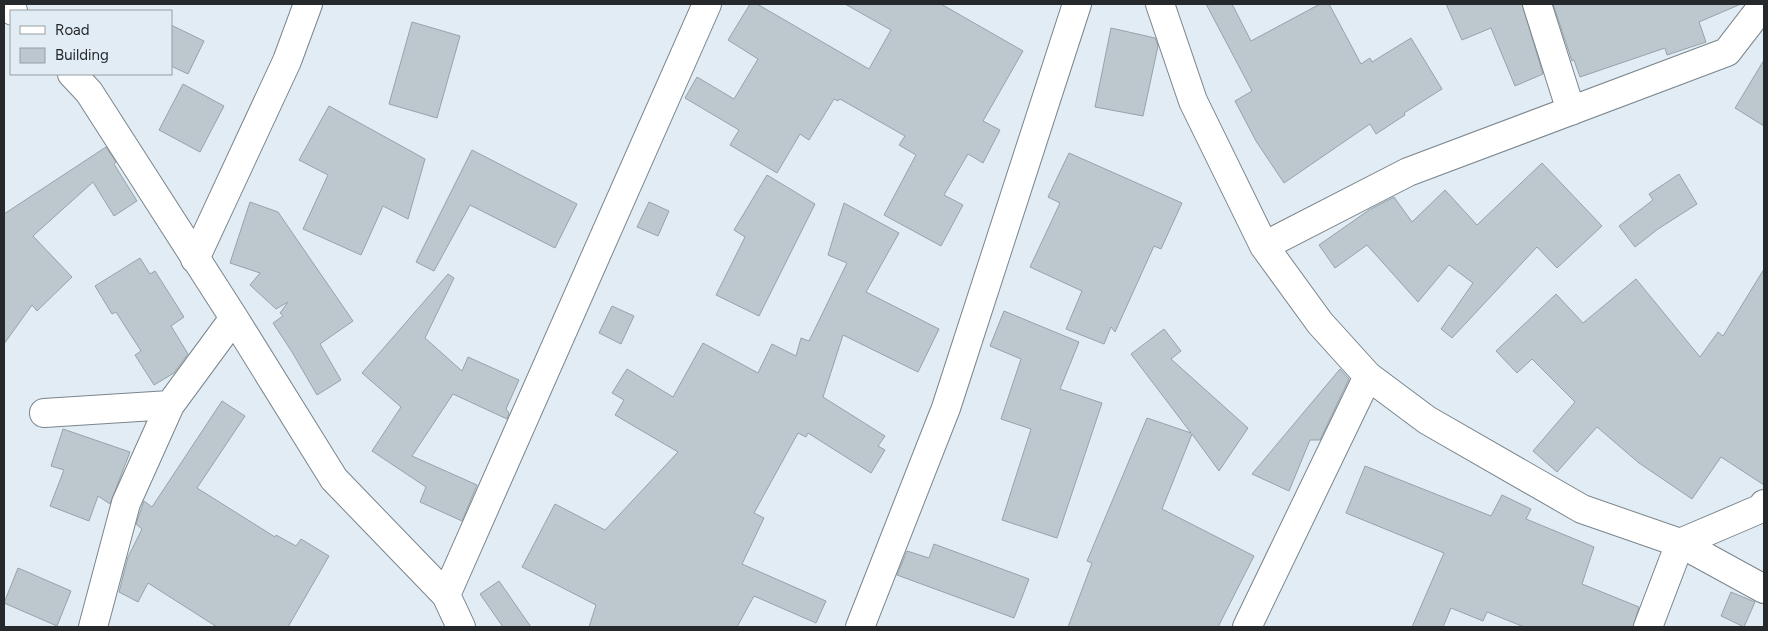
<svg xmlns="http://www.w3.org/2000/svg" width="1768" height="631" viewBox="0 0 1768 631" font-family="Figtree,sans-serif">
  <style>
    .building { fill: #bcc7ce; stroke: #97a2a9 }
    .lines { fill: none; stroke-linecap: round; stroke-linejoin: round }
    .minor-casing { stroke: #7b858c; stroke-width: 30 }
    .minor { stroke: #fff; stroke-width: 28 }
  </style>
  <rect width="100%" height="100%" fill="#e1ecf4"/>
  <path class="building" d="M 750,4 L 757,4 L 869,69 L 891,30 L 845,4 L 941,4 L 1023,51 L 983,121 L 1000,130 L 983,163 L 968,154 L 944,195 L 963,205 L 941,246 L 884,215 L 916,155 L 899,145 L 905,136 L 840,99 L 838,101 L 834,99 L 809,140 L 800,134 L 777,173 L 730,145 L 739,130 L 685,98 L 697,77 L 734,99 L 758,59 L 728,40 Z
    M 1206,4 L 1232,4 L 1251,41 L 1320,4 L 1329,4 L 1361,64 L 1370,58 L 1372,62 L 1411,38 L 1442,89 L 1404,113 L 1405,115 L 1376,134 L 1370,124 L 1284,183 L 1256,141 L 1235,101 L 1252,91 Z
    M 1446,4 L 1522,4 L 1543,74 L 1515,86 L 1491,28 L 1462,40 Z
    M 1553,4 L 1741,4 L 1699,22 L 1706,42 L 1667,55 L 1665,48 L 1580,77 L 1574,60 L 1572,61 Z
    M 412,22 L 460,36 L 437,118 L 389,104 Z
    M 171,25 L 204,41 L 188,74 L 171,66 Z
    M 1111,28 L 1155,38 L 1158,46 L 1143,116 L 1095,107 Z
    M 1764,60 L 1764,126 L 1735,108 Z
    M 183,84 L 224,106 L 200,152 L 159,130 Z
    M 329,106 L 425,159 L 408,219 L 383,206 L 361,255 L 303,229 L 328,175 L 299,160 Z
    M 106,147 L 116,162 L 114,164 L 137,201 L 114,216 L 93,182 L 33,236 L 72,277 L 37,311 L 32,305 L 4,344 L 4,214 Z
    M 472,150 L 577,204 L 555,248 L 470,205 L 434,271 L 416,262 Z
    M 1069,153 L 1182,203 L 1161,249 L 1154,246 L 1115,332 L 1111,327 L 1104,344 L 1066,329 L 1082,291 L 1030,267 L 1060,203 L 1048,197 Z
    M 1542,163 L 1602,226 L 1557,268 L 1537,247 L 1452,338 L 1441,329 L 1473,283 L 1449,265 L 1418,302 L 1367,245 L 1335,268 L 1319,245 L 1369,210 L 1394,197 L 1412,222 L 1445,190 L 1477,225 Z
    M 1679,174 L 1697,204 L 1658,229 L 1635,247 L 1619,226 L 1653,200 L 1649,194 Z
    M 767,175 L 815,204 L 759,316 L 716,295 L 745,237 L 734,230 Z
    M 250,202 L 278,212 L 353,321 L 320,344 L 341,380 L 317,395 L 292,352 L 273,323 L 283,316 L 280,313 L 288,302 L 276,309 L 250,285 L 260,273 L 230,263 Z
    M 649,202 L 669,211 L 658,236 L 637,227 Z
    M 844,203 L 899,233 L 866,292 L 939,329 L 918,372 L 843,335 L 823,397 L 885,436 L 878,446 L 885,450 L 871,473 L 808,433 L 806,437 L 798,433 L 754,513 L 764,518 L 742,564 L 826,601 L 816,623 L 754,596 L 737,627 L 589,627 L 596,605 L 522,567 L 555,504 L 605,530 L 678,452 L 615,415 L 624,400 L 612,393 L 627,369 L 673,397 L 703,343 L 758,373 L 772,344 L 796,356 L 801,338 L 809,341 L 847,263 L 828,255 Z
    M 140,258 L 150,274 L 155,271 L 184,317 L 171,326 L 188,354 L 174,373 L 154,385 L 135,355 L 141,351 L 116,312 L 112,314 L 95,286 Z
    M 1764,269 L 1764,485 L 1721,457 L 1692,499 L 1639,463 L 1597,427 L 1557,472 L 1533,451 L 1575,402 L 1532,359 L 1517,373 L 1496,351 L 1556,294 L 1583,323 L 1636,279 L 1700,357 L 1718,332 L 1723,336 Z
    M 448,274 L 454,278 L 425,338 L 462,371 L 468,357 L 519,380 L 506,409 L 509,413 L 507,419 L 453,394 L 412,456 L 477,485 L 462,521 L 420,502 L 426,487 L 372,451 L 401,407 L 362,373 Z
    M 612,306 L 634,316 L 621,344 L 599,333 Z
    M 1004,311 L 1079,342 L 1060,389 L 1102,403 L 1057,538 L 1002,520 L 1031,429 L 1001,419 L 1021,359 L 990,346 Z
    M 1164,329 L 1181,351 L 1171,359 L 1248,428 L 1219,471 L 1192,434 L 1162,509 L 1254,556 L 1218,627 L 1068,627 L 1092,563 L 1087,561 L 1147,418 L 1191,433 L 1131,354 Z
    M 1340,369 L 1349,379 L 1320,440 L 1310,440 L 1289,491 L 1252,474 Z
    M 222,401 L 245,416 L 197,488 L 275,537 L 276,535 L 296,546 L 301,539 L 329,556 L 288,627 L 217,627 L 148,583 L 138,602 L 119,592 L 128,557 L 142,529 L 136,524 L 144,501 L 152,507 Z
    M 63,429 L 130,452 L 110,504 L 98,496 L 89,521 L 50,506 L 64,470 L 51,466 Z
    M 1365,466 L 1491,516 L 1502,495 L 1531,509 L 1526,519 L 1594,547 L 1582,584 L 1639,607 L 1633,627 L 1524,627 L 1487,612 L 1483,621 L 1451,608 L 1443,627 L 1412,627 L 1444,553 L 1346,513 Z
    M 934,544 L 1029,579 L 1014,618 L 897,575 L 907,551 L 929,558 Z
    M 18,568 L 71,591 L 57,626 L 4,603 Z
    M 499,581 L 531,627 L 503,627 L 480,594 Z
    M 1731,592 L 1755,602 L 1744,627 L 1721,616 Z"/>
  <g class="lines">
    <g class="minor-casing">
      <path id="minor" d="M 6,4 L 13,11
        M 1160,4 L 1193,101 L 1264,246 L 1320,323 L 1368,376 L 1427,420 L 1582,509 L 1680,543 L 1764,589
        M 1537,4 L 1571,111
        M 72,74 L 89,92 L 234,318 L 334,479 L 446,595 L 461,627
        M 1264,246 L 1408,172 L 1727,52 L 1764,4
        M 195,259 L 287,61 L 308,4
        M 44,413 L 170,405
        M 446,595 L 707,4
        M 93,627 L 126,503 L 170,405 L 234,318
        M 860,627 L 946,408 L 1077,4
        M 1247,627 L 1368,376
        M 1648,627 L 1680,543 L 1762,508 L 1764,504"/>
    </g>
    <use href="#minor" class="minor"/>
  </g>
  <rect width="1768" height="631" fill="none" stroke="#25292c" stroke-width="10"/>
  <rect x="10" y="10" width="162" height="65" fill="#e1ecf4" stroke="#969ea4"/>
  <rect x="20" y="26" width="25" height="8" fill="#ffffff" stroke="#969ea4"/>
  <text x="55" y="35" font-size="15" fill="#25292c">Road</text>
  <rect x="20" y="48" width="25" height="15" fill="#bcc7ce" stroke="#969ea4"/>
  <text x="55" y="60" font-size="15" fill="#25292c">Building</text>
</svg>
